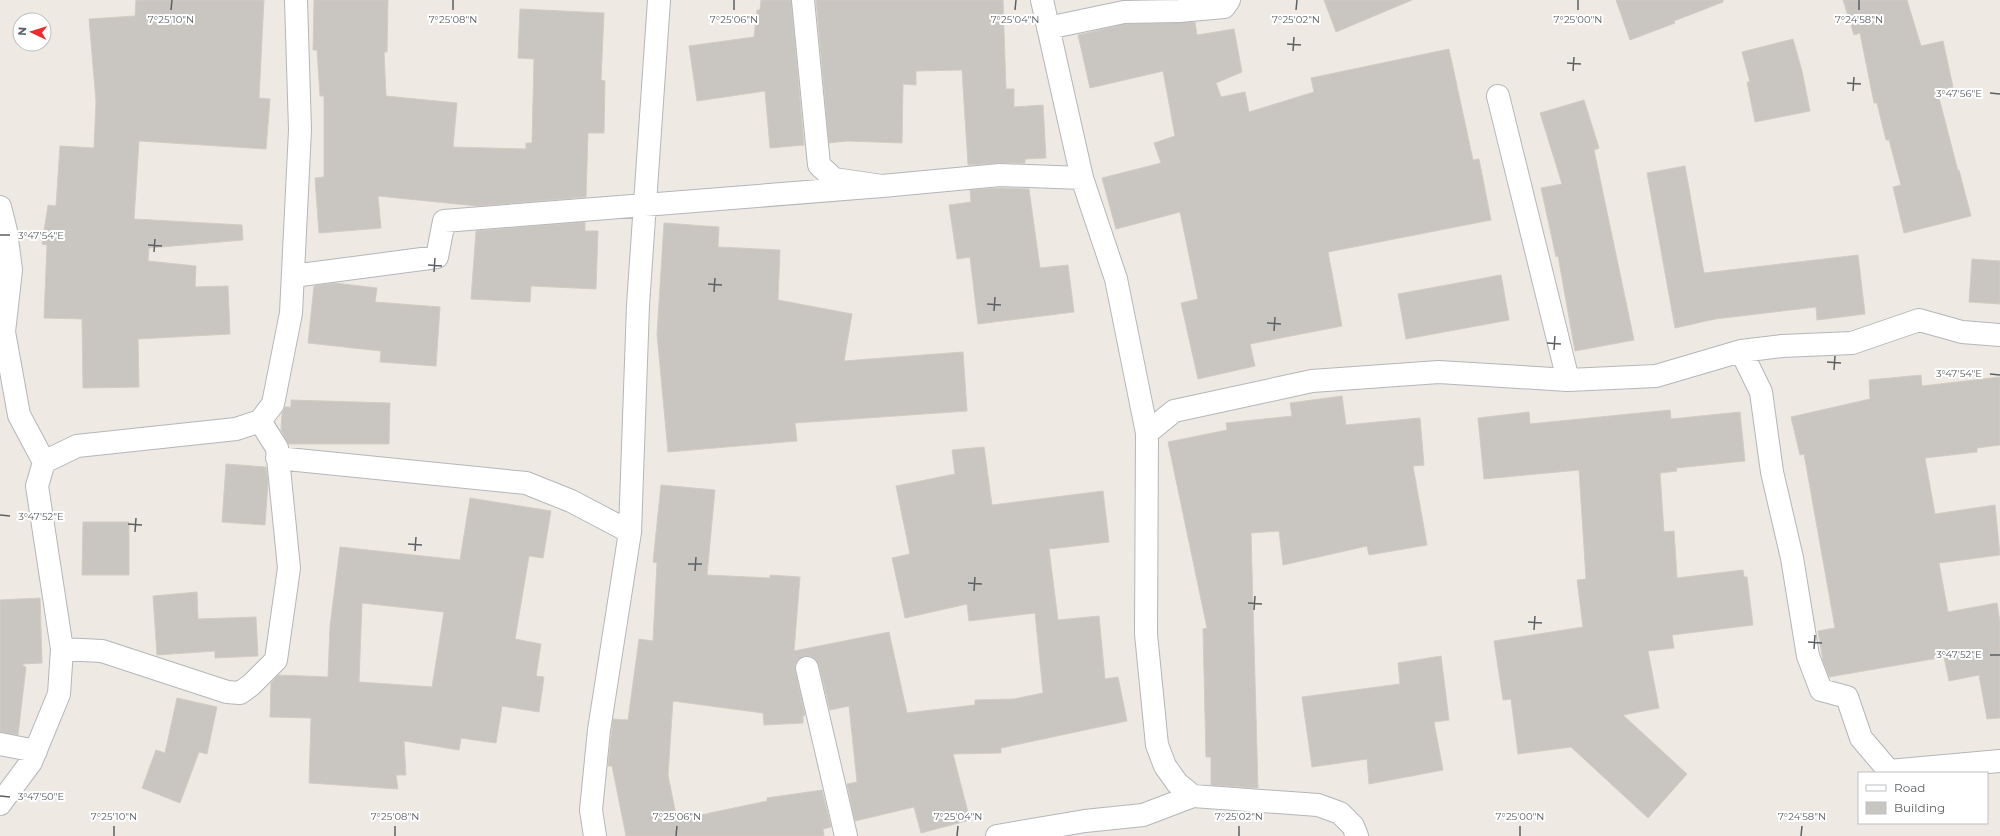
<svg xmlns="http://www.w3.org/2000/svg" width="2000" height="836" viewBox="0 0 2000 836" font-family="Montserrat,sans-serif">
  <style>
    .building { fill: #c9c5c0; stroke: #d3ccc1; fill-rule: evenodd }
    .lines { fill: none; stroke-linecap: round; stroke-linejoin: round }
    .minor-casing { stroke: #b3b6ba; stroke-width: 24 }
    .minor { stroke: #fff; stroke-width: 22 }
    .ticks { fill: none; stroke: #5b6064; stroke-width: 1.5 }
    .ticks-label { font-size: 10px; text-anchor: middle; fill: #5b6064; stroke: #fff; stroke-width: 4; stroke-linejoin: round; paint-order: stroke }
  </style>
  <rect width="100%" height="100%" fill="#eeeae3"/>
  <path class="building" d="M 136,0 L 264,0 L 259,98 L 270,99 L 266,149 L 139,141 L 134,219 L 242,225 L 243,240 L 149,248 L 148,261 L 196,266 L 195,287 L 228,286 L 230,334 L 138,339 L 139,387 L 83,388 L 82,319 L 44,318 L 47,245 L 42,244 L 48,205 L 56,206 L 60,146 L 94,148 L 96,101 L 89,19 L 135,16 Z
    M 314,0 L 388,0 L 387,52 L 384,52 L 386,96 L 457,103 L 453,147 L 526,149 L 526,143 L 532,143 L 534,59 L 518,58 L 520,9 L 604,13 L 601,80 L 605,81 L 604,133 L 588,133 L 586,197 L 477,206 L 378,196 L 381,228 L 319,233 L 315,178 L 324,177 L 324,96 L 320,96 L 317,50 L 313,50 Z
    M 761,0 L 791,0 L 804,145 L 770,148 L 765,91 L 697,101 L 689,46 L 754,37 L 757,10 L 760,10 Z
    M 816,0 L 1003,0 L 1006,89 L 1014,89 L 1014,107 L 1043,105 L 1046,158 L 1025,159 L 1025,163 L 999,163 L 968,165 L 962,70 L 916,71 L 916,85 L 903,84 L 902,143 L 847,141 L 829,143 Z
    M 1324,0 L 1412,0 L 1336,32 Z
    M 1616,0 L 1723,0 L 1723,2 L 1674,21 L 1675,23 L 1630,40 Z
    M 1843,0 L 1907,0 L 1921,46 L 1943,41 L 1953,87 L 1937,90 L 1958,171 L 1959,170 L 1971,216 L 1904,233 L 1893,187 L 1901,185 L 1889,140 L 1886,140 L 1877,103 L 1874,103 L 1860,33 L 1854,35 Z
    M 1195,22 L 1197,35 L 1234,29 L 1242,72 L 1216,83 L 1221,97 L 1245,92 L 1249,112 L 1314,92 L 1311,78 L 1449,49 L 1473,160 L 1479,159 L 1491,220 L 1328,252 L 1342,326 L 1250,344 L 1255,366 L 1198,379 L 1181,303 L 1198,299 L 1180,212 L 1116,229 L 1102,178 L 1161,163 L 1154,143 L 1175,136 L 1163,71 L 1090,88 L 1078,35 L 1125,24 Z
    M 1793,39 L 1802,71 L 1810,111 L 1755,122 L 1747,82 L 1750,82 L 1742,52 Z
    M 1584,100 L 1599,148 L 1594,150 L 1634,340 L 1575,351 L 1558,256 L 1556,257 L 1541,188 L 1562,184 L 1540,113 Z
    M 1685,166 L 1704,273 L 1858,255 L 1865,314 L 1817,320 L 1816,307 L 1715,319 L 1675,328 L 1647,173 Z
    M 1000,188 L 1029,189 L 1040,268 L 1068,265 L 1074,312 L 978,324 L 970,257 L 957,259 L 949,205 L 971,202 L 970,190 Z
    M 585,222 L 585,231 L 598,231 L 596,289 L 531,286 L 530,302 L 471,299 L 476,231 Z
    M 664,223 L 719,227 L 718,247 L 780,250 L 778,300 L 852,314 L 844,361 L 963,352 L 967,411 L 795,423 L 797,441 L 668,452 L 657,334 Z
    M 1972,259 L 2000,261 L 2000,304 L 1969,302 Z
    M 1501,275 L 1509,320 L 1406,339 L 1398,294 Z
    M 335,283 L 377,288 L 375,302 L 440,307 L 436,366 L 380,362 L 381,351 L 308,343 L 314,286 Z
    M 1921,375 L 1922,386 L 2000,377 L 2000,445 L 1977,448 L 1977,452 L 1925,458 L 1935,514 L 1995,505 L 2000,555 L 1939,563 L 1948,612 L 1997,603 L 2000,622 L 2000,718 L 1987,719 L 1979,675 L 1949,681 L 1944,657 L 1829,677 L 1823,661 L 1818,631 L 1835,628 L 1804,454 L 1800,455 L 1791,417 L 1870,399 L 1869,380 Z
    M 1342,396 L 1346,425 L 1420,418 L 1424,465 L 1413,466 L 1427,545 L 1369,555 L 1367,546 L 1283,565 L 1279,531 L 1251,533 L 1258,788 L 1211,785 L 1211,757 L 1206,757 L 1203,629 L 1207,628 L 1168,442 L 1227,430 L 1226,423 L 1292,416 L 1290,403 Z
    M 291,400 L 390,403 L 389,444 L 288,444 L 281,430 L 282,413 L 285,407 L 291,407 Z
    M 1670,410 L 1671,419 L 1740,412 L 1745,461 L 1676,468 L 1677,471 L 1660,473 L 1664,532 L 1674,531 L 1677,578 L 1743,570 L 1744,577 L 1747,577 L 1753,625 L 1672,635 L 1674,648 L 1648,651 L 1659,708 L 1623,715 L 1687,774 L 1648,818 L 1571,747 L 1518,754 L 1511,699 L 1503,700 L 1494,641 L 1583,627 L 1577,580 L 1586,579 L 1579,470 L 1484,479 L 1478,418 L 1529,412 L 1530,424 Z
    M 984,447 L 992,505 L 1103,491 L 1109,542 L 1049,549 L 1058,620 L 1099,616 L 1105,679 L 1118,677 L 1127,721 L 1001,748 L 1001,753 L 953,754 L 970,820 L 921,833 L 914,807 L 855,821 L 847,784 L 857,782 L 849,706 L 830,710 L 819,665 L 816,660 L 811,656 L 804,656 L 799,659 L 795,664 L 795,670 L 805,715 L 803,716 L 803,723 L 764,725 L 763,713 L 673,701 L 668,775 L 677,820 L 767,801 L 767,798 L 822,790 L 831,827 L 823,829 L 824,836 L 626,836 L 612,766 L 608,766 L 613,719 L 628,720 L 639,639 L 653,641 L 657,563 L 653,562 L 661,485 L 715,490 L 707,575 L 770,578 L 770,575 L 800,577 L 794,651 L 889,632 L 907,713 L 975,705 L 975,700 L 1014,699 L 1043,693 L 1035,613 L 969,621 L 967,604 L 905,618 L 892,558 L 910,554 L 896,486 L 955,474 L 952,450 Z
    M 226,464 L 266,467 L 268,484 L 265,525 L 222,522 Z
    M 470,498 L 551,511 L 543,558 L 529,556 L 515,639 L 541,644 L 536,676 L 544,677 L 539,712 L 502,706 L 496,743 L 461,738 L 459,750 L 404,741 L 406,775 L 396,775 L 398,789 L 309,783 L 311,718 L 270,717 L 271,683 L 278,675 L 328,677 L 330,626 L 340,547 L 460,560 ZM 362,603 L 444,612 L 432,687 L 359,682 Z
    M 83,522 L 129,522 L 129,575 L 82,575 Z
    M 197,592 L 198,619 L 256,617 L 258,656 L 215,658 L 215,651 L 157,655 L 153,596 Z
    M 40,598 L 42,663 L 23,664 L 23,666 L 26,667 L 18,735 L 0,732 L 0,600 Z
    M 1441,656 L 1449,720 L 1434,722 L 1443,770 L 1369,784 L 1367,759 L 1312,767 L 1302,697 L 1400,684 L 1398,663 Z
    M 177,698 L 217,707 L 207,754 L 199,752 L 180,803 L 142,788 L 156,750 L 165,753 Z"/>
  <g class="lines">
    <g class="minor-casing">
      <path id="minor" d="M 803,0 L 819,165 L 834,179 L 882,186 L 1000,175 L 1082,178
        M 1042,0 L 1082,178 L 1116,279 L 1147,433 L 1146,634 L 1157,745 L 1165,766 L 1177,783 L 1193,796
        M 1048,28 L 1124,12 L 1179,11 L 1224,7 L 1229,0
        M 1498,96 L 1568,380
        M 0,207 L 6,231 L 11,270 L 4,332 L 19,415 L 44,462
        M 293,276 L 437,257 L 444,221 L 882,186
        M 1741,351 L 1761,392 L 1772,472 L 1792,558 L 1808,656 L 1821,690 L 1847,697 L 1861,738 L 1889,771 L 2000,761
        M 1147,433 L 1174,411 L 1312,381 L 1439,372 L 1568,380 L 1656,376 L 1741,351 L 1782,346 L 1852,343 L 1919,320 L 1962,332 L 2000,335
        M 277,458 L 526,483 L 571,501 L 630,532
        M 62,649 L 102,651 L 227,692 L 240,693 L 251,685 L 276,660 L 289,568 L 277,448 L 260,421
        M 807,668 L 846,836
        M 0,744 L 36,751
        M 0,804 L 31,762 L 59,694 L 62,649 L 37,486 L 44,462 L 77,446 L 236,429 L 260,421 L 273,404 L 291,313 L 300,130 L 296,0
        M 595,836 L 591,810 L 599,730 L 630,532 L 638,305 L 659,0
        M 997,836 L 1085,821 L 1143,815 L 1193,796 L 1318,805 L 1340,813 L 1353,826 L 1357,836"/>
    </g>
    <use href="#minor" class="minor"/>
  </g>
  <path class="ticks" d="M 171,10 L 172,0M 453,10 L 453,0M 734,10 L 734,0M 1015,10 L 1016,0M 1296,10 L 1297,0M 1578,10 L 1578,0M 1859,10 L 1859,0M 1287,44 L 1301,45M 1293,51 L 1294,37M 1567,63 L 1581,64M 1573,71 L 1574,57M 1847,83 L 1861,84M 1853,91 L 1854,77M 1990,93 L 2000,94M 0,235 L 10,235M 148,245 L 162,246M 154,252 L 155,239M 428,265 L 442,266M 434,272 L 435,258M 708,284 L 722,285M 714,292 L 715,278M 987,304 L 1001,305M 994,311 L 995,297M 1267,323 L 1281,324M 1274,331 L 1275,317M 1547,343 L 1561,344M 1554,350 L 1555,336M 1827,362 L 1841,363M 1834,370 L 1835,356M 1990,374 L 2000,375M 0,515 L 10,516M 128,524 L 142,525M 135,532 L 136,518M 408,544 L 422,545M 415,551 L 416,537M 688,564 L 702,564M 695,571 L 696,557M 968,583 L 982,584M 974,591 L 975,577M 1248,603 L 1262,604M 1254,610 L 1255,596M 1528,622 L 1542,623M 1534,630 L 1535,616M 1808,642 L 1822,643M 1814,649 L 1815,635M 1990,655 L 2000,655M 0,796 L 10,797M 114,836 L 114,826M 395,836 L 395,826M 676,836 L 677,826M 957,836 L 958,826M 1239,836 L 1239,826M 1520,836 L 1520,826M 1801,836 L 1802,826"/>
  <g class="ticks-label">
    <text x="171" y="23">7°25'10"N</text>
    <text x="453" y="23">7°25'08"N</text>
    <text x="734" y="23">7°25'06"N</text>
    <text x="1015" y="23">7°25'04"N</text>
    <text x="1296" y="23">7°25'02"N</text>
    <text x="1578" y="23">7°25'00"N</text>
    <text x="1859" y="23">7°24'58"N</text>
    <text x="1959" y="97">3°47'56"E</text>
    <text x="41" y="239">3°47'54"E</text>
    <text x="1959" y="377">3°47'54"E</text>
    <text x="41" y="520">3°47'52"E</text>
    <text x="1959" y="658">3°47'52"E</text>
    <text x="41" y="800">3°47'50"E</text>
    <text x="114" y="820">7°25'10"N</text>
    <text x="395" y="820">7°25'08"N</text>
    <text x="677" y="820">7°25'06"N</text>
    <text x="958" y="820">7°25'04"N</text>
    <text x="1239" y="820">7°25'02"N</text>
    <text x="1520" y="820">7°25'00"N</text>
    <text x="1802" y="820">7°24'58"N</text>
  </g>
  <rect x="1858" y="772" width="130" height="52" fill="#ffffff" stroke="#bdbfc1"/>
  <rect x="1866" y="785" width="20" height="6" fill="#ffffff" stroke="#bdbfc1"/>
  <text x="1894" y="792" font-size="12" fill="#5b6064">Road</text>
  <rect x="1866" y="802" width="20" height="12" fill="#c9c5c0" stroke="#bdbfc1"/>
  <text x="1894" y="812" font-size="12" fill="#5b6064">Building</text>
  <g transform="translate(32 32) rotate(274)"><circle r="19" fill="#ffffff" stroke="#bdbfc1"/>
  <path d="M0-3L7 15L0 10L-7 15Z" fill="#ed2a2c"/>
  <text y="-6" font-size="11" font-weight="bold" text-anchor="middle" fill="#5b6064">N</text>
  </g>
</svg>
